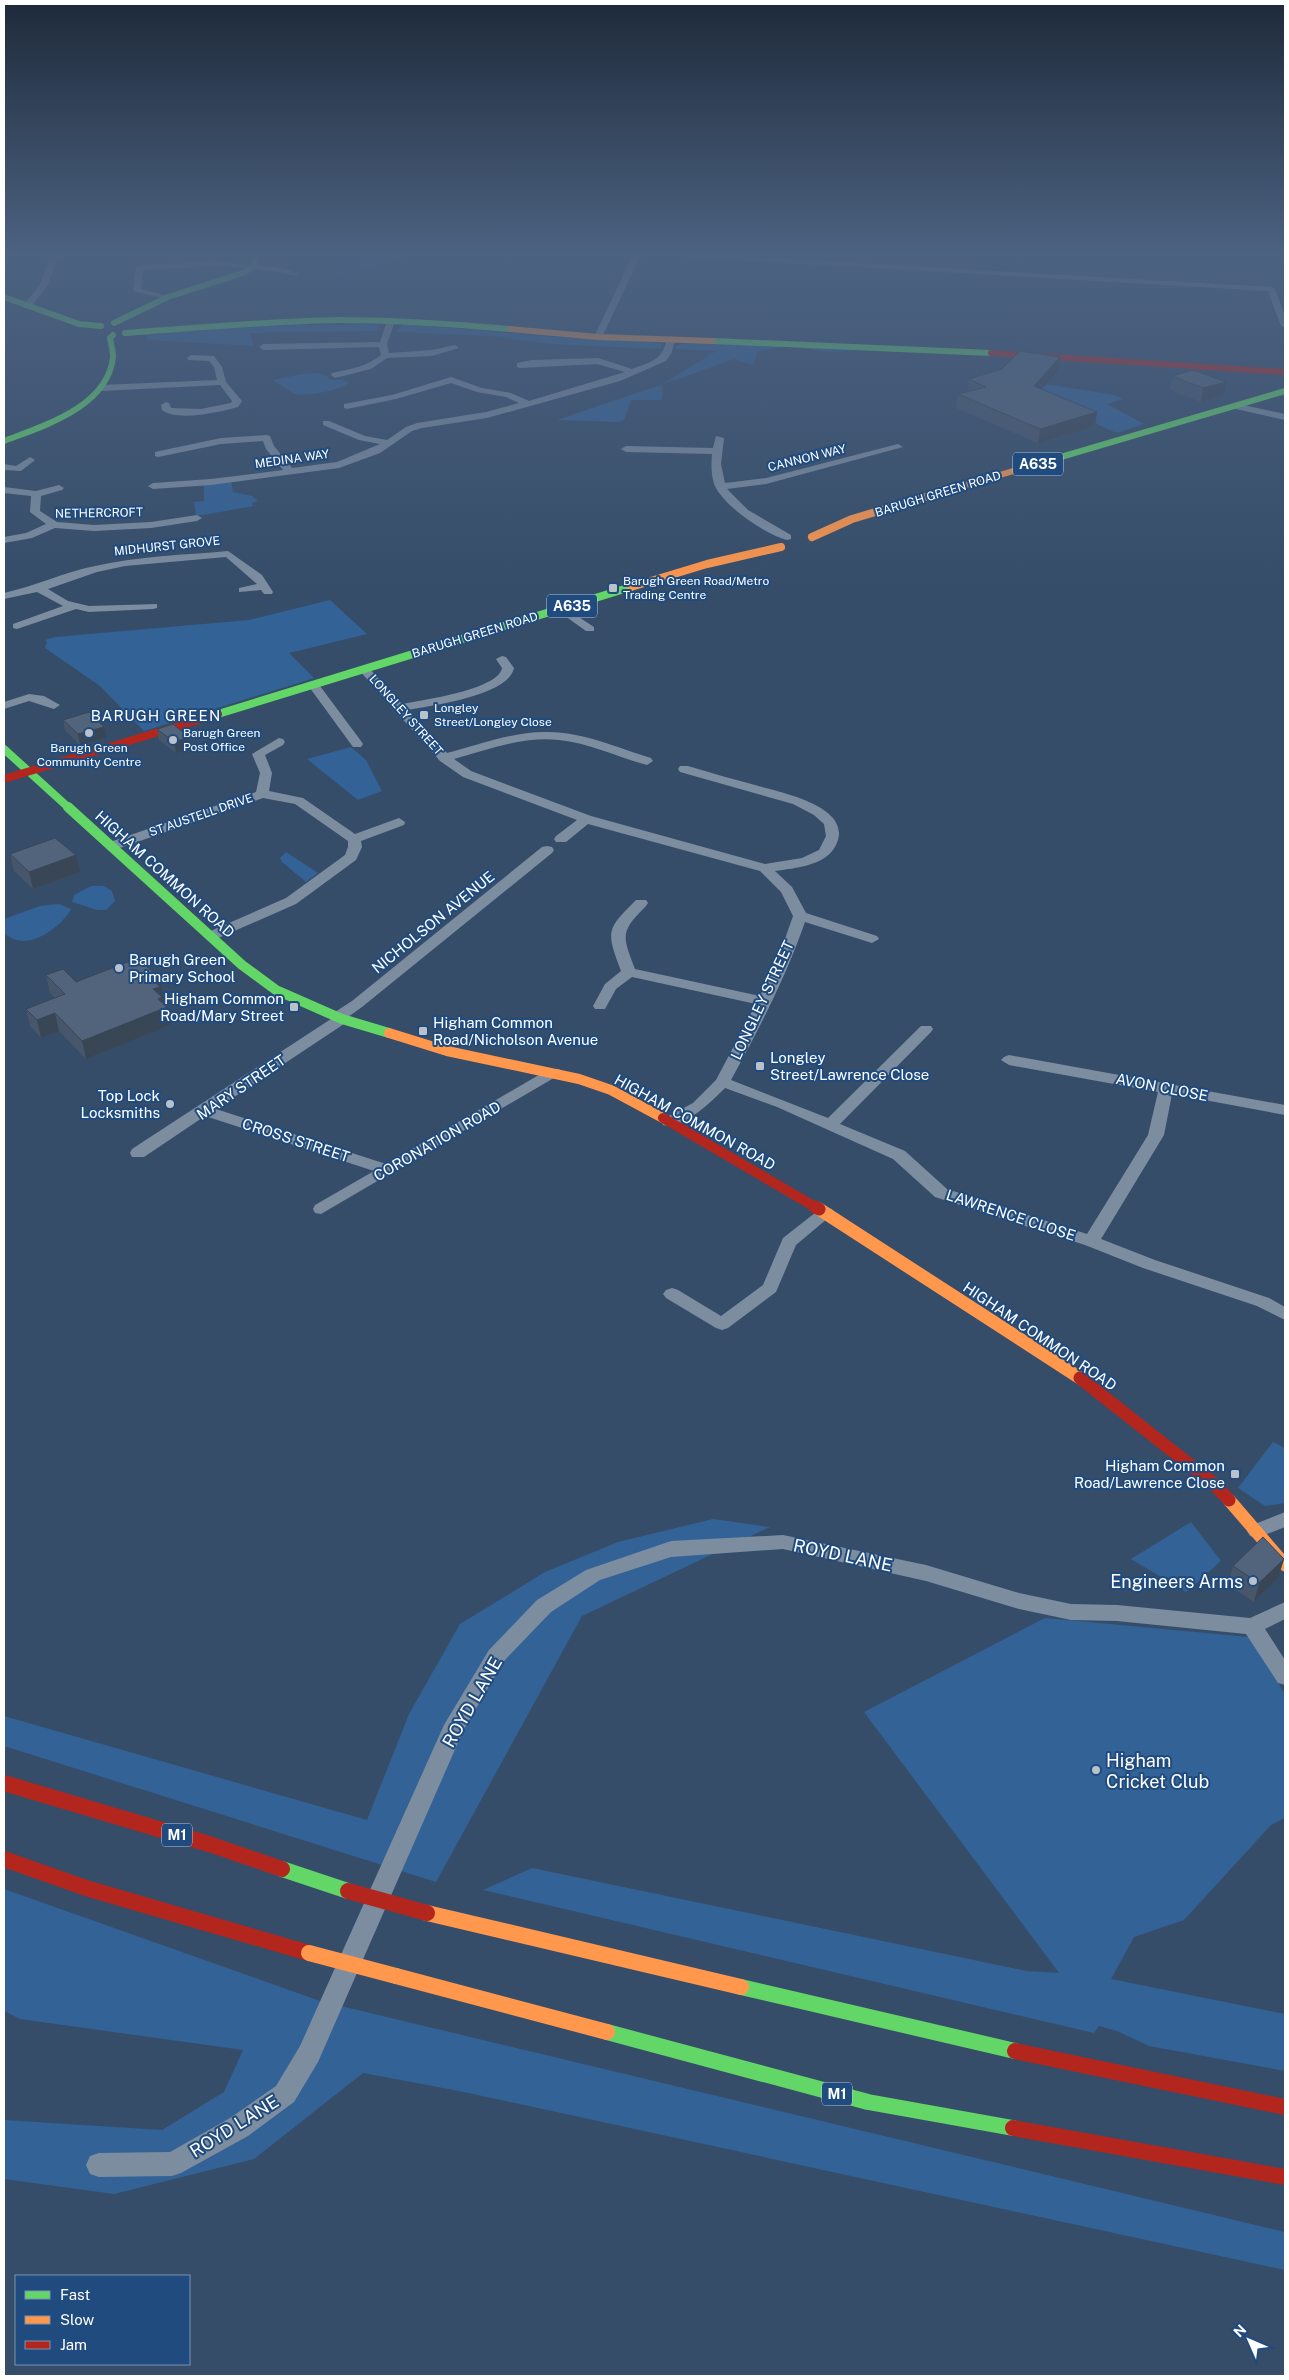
<svg xmlns="http://www.w3.org/2000/svg" width="1289" height="2380" viewBox="0 0 1289 2380" font-family="'Public Sans',sans-serif">
  <style>
    .green { fill: #336297 }
    .lines { fill: none; stroke-linecap: round; stroke-linejoin: round }
    .street { fill: #7c8da0; fill-rule: evenodd }
    .fast-far3 { stroke: #63d668; stroke-width: 6 }
    .fast-far2 { stroke: #63d668; stroke-width: 8 }
    .fast-far1 { stroke: #63d668; stroke-width: 10 }
    .fast { stroke: #63d668; stroke-width: 16 }
    .slow-far4 { stroke: #ff974d; stroke-width: 6 }
    .slow-far3 { stroke: #ff974d; stroke-width: 8 }
    .slow-far2 { stroke: #ff974d; stroke-width: 10 }
    .slow-far1 { stroke: #ff974d; stroke-width: 13 }
    .slow { stroke: #ff974d; stroke-width: 16 }
    .jam-far4 { stroke: #b3261e; stroke-width: 6 }
    .jam-far3 { stroke: #b3261e; stroke-width: 8 }
    .jam-far2 { stroke: #b3261e; stroke-width: 10 }
    .jam-far1 { stroke: #b3261e; stroke-width: 13 }
    .jam { stroke: #b3261e; stroke-width: 16 }
    .slow-bridge { stroke: #ff974d; stroke-width: 16 }
    .jam-bridge { stroke: #b3261e; stroke-width: 16 }
    .wall { fill: #47566a }
    .shaded-wall { fill: #394656 }
    .building { fill: #52647b; stroke: #394656 }
    .poi-dot { fill: #b9c1ca; stroke: #204b7f; stroke-width: 2 }
    .labels { text-anchor: middle; dominant-baseline: central; stroke-width: 4; stroke-linejoin: round; paint-order: stroke }
    .far-street-label { font-size: 12px; fill: #fff; stroke: #204b7f }
    .far-poi-label { font-size: 12px; fill: #fff; stroke: #204b7f; text-anchor: start }
    .shield { fill: #204b7f; stroke: #bcc9d9; stroke-width: 1 }
    .shield-label { font-size: 14px; font-weight: bold; fill: #fff }
    .far-quarter-label { font-size: 15px; letter-spacing: 1px; fill: #fff; stroke: #204b7f }
    .street-label { font-size: 15px; fill: #fff; stroke: #204b7f }
    .poi-label { font-size: 15px; fill: #fff; stroke: #204b7f; text-anchor: start }
    .near-street-label { font-size: 18px; fill: #fff; stroke: #204b7f }
    .near-poi-label { font-size: 18px; fill: #fff; stroke: #204b7f; text-anchor: end }
  </style>
  <rect width="100%" height="100%" fill="#364d69"/>
  <path class="green" d="M 392,255 L 410,255 L 332,277 L 334,272 Z
    M 379,324 L 378,331 L 250,333 L 254,346 L 148,340 L 146,335 L 248,326 Z
    M 404,324 L 568,338 L 652,342 L 662,344 L 661,349 L 549,344 L 490,336 L 395,332 Z
    M 697,342 L 858,349 C 827,357 810,346 782,347 C 774,348 766,350 758,351 L 753,365 L 734,359 L 661,385 L 663,389 L 662,400 L 631,400 L 624,420 L 619,422 L 557,420 L 661,385 L 716,351 L 674,349 L 677,345 Z
    M 317,373 L 325,375 L 331,380 L 343,380 L 349,383 C 341,390 303,398 293,393 C 286,389 279,384 273,380 L 303,374 Z
    M 1033,382 L 1114,395 L 1123,399 L 1107,404 L 1144,424 L 1117,433 L 1023,392 Z
    M 231,481 L 233,492 L 252,496 L 258,501 L 252,503 L 253,506 L 203,515 L 196,515 L 194,502 L 204,501 L 204,485 Z
    M 330,600 L 367,634 L 289,653 L 314,678 L 144,731 L 100,686 L 45,648 L 47,642 L 45,640 L 55,637 L 249,620 Z
    M 351,747 L 366,760 L 382,791 L 358,800 L 307,759 Z
    M 286,852 L 318,873 L 306,882 L 282,862 L 280,858 Z
    M 91,886 L 104,886 L 112,891 L 115,901 L 106,910 L 97,910 L 72,902 L 74,895 Z
    M 59,904 L 71,909 C 63,924 40,942 22,941 C 15,941 9,937 4,933 L 4,919 L 40,906 Z
    M 1273,1442 L 1285,1448 L 1285,1503 L 1265,1506 L 1238,1488 Z
    M 713,1519 L 770,1527 L 582,1616 L 436,1882 L 4,1746 L 4,1716 L 367,1820 L 409,1714 L 460,1624 L 545,1572 L 618,1542 Z
    M 1191,1522 L 1221,1561 L 1186,1592 L 1131,1559 Z
    M 1045,1618 L 1249,1637 L 1285,1694 L 1285,1818 L 1271,1825 L 1184,1920 L 1134,1937 L 1111,1979 L 1285,2014 L 1285,2071 L 1149,2046 L 1117,2031 L 1099,2026 L 1094,2033 L 483,1890 L 532,1868 L 1027,1971 L 1059,1973 L 864,1712 Z
    M 4,1889 L 320,2001 L 1285,2232 L 1285,2270 L 459,2091 L 363,2073 L 254,2159 L 114,2194 L 4,2179 L 4,2120 L 162,2130 L 224,2092 L 243,2050 L 20,2019 L 4,2011 Z"/>
  <g class="lines">
    <path class="street" d="M 54,255 L 62,255 L 56,262 L 48,285 L 30,308 L 24,308 L 24,304 L 40,285 L 48,261 Z
      M 633,255 L 641,255 L 602,337 L 595,339 L 594,337 Z
      M 683,255 L 721,255 L 1271,287 L 1275,289 L 1285,316 L 1285,328 L 1281,326 L 1268,291 L 687,257 Z
      M 213,261 L 283,268 L 299,274 L 295,276 C 245,263 194,267 143,270 L 141,289 L 172,297 L 168,299 L 133,291 L 136,266 Z
      M 391,318 L 395,321 L 387,344 L 389,353 L 432,350 L 455,345 L 459,348 L 432,356 L 387,358 L 371,369 L 335,378 L 331,375 L 332,373 C 349,369 367,367 381,355 L 379,347 L 263,350 L 259,347 L 263,344 L 380,342 L 387,321 Z
      M 671,336 L 675,339 L 672,352 L 666,361 L 620,381 L 487,418 L 422,428 L 412,431 L 380,453 L 339,468 L 211,485 L 153,489 L 148,486 L 153,483 L 211,479 L 283,470 L 266,449 L 263,441 L 221,444 L 158,457 L 155,456 L 155,452 L 221,438 L 267,435 L 270,436 L 274,446 L 292,468 L 337,462 L 380,444 L 359,440 L 323,425 L 323,421 L 329,421 L 365,436 L 387,440 L 406,427 L 417,423 L 486,412 L 519,403 L 506,397 L 477,392 L 451,383 L 396,399 L 347,409 L 344,408 L 344,404 L 392,395 L 451,377 L 482,388 L 511,393 L 529,401 L 625,372 L 597,364 L 520,368 L 517,367 L 517,363 L 532,360 L 598,358 L 632,369 C 652,361 662,361 667,339 Z
      M 191,355 L 214,356 L 222,367 L 226,382 L 242,401 L 238,407 C 220,412 177,422 162,410 L 161,405 L 166,402 L 169,403 L 171,408 L 201,409 L 231,403 L 232,401 L 220,385 L 101,391 L 97,388 L 101,385 L 217,380 L 214,367 L 209,361 L 188,360 L 187,358 Z
      M 1234,403 L 1285,414 L 1285,420 L 1231,408 L 1229,406 Z
      M 716,436 L 724,438 L 721,464 L 725,483 L 766,478 L 898,444 L 903,447 L 766,484 L 727,489 L 748,510 L 791,535 L 791,539 L 787,540 C 765,534 727,508 716,488 C 711,479 711,464 712,454 L 626,452 L 621,449 L 626,446 L 713,448 Z
      M 30,457 L 35,460 L 21,471 L 4,470 L 4,464 L 16,466 Z
      M 59,485 L 64,488 L 62,490 L 41,496 L 40,511 L 57,522 L 94,525 L 151,522 L 197,515 L 202,518 L 197,521 L 151,528 L 94,531 L 55,528 L 32,538 L 4,543 L 4,537 L 26,533 L 46,524 L 30,512 L 31,496 L 4,493 L 4,487 L 36,491 Z
      M 228,551 L 262,575 L 273,592 L 272,594 L 264,594 L 261,590 L 239,592 L 239,588 L 257,584 L 226,557 L 125,566 L 97,572 L 48,589 L 68,601 L 89,606 L 157,604 L 157,608 L 153,609 L 89,612 L 76,609 L 17,629 L 13,628 L 13,624 L 63,606 L 37,592 L 4,599 L 4,593 C 35,586 65,572 95,566 C 139,556 184,555 228,551 Z
      M 562,606 L 594,627 L 594,631 L 586,631 L 558,611 L 557,609 Z
      M 502,656 L 506,657 L 514,668 C 508,696 432,705 407,710 L 447,753 C 479,745 514,731 548,732 C 583,732 618,748 651,758 L 653,761 L 647,765 C 617,757 589,743 559,740 C 523,736 487,750 454,759 L 471,771 L 591,816 L 765,864 L 802,858 L 819,850 L 826,836 L 824,824 L 814,815 L 793,804 L 680,772 L 678,769 L 680,766 L 688,766 C 711,773 733,779 755,785 C 779,792 855,806 836,845 C 826,866 795,868 775,871 L 792,887 L 806,913 L 877,936 L 879,939 L 872,943 L 805,922 C 786,977 759,1029 731,1080 L 828,1118 L 921,1026 L 931,1026 L 933,1029 L 931,1032 L 840,1124 L 905,1151 L 947,1189 L 1087,1234 L 1148,1135 L 1158,1092 L 1009,1065 L 1001,1060 L 1004,1057 L 1009,1055 L 1285,1105 L 1285,1115 L 1172,1094 L 1164,1135 L 1101,1239 L 1155,1260 L 1269,1298 L 1285,1307 L 1285,1320 L 1257,1306 L 1143,1268 L 1085,1245 L 935,1197 L 893,1159 L 777,1107 L 725,1088 C 712,1101 683,1130 663,1125 L 661,1122 L 663,1119 L 693,1103 L 716,1080 L 756,1004 L 632,977 L 616,989 L 605,1009 L 595,1009 L 593,1006 L 605,984 L 621,971 C 606,931 606,930 636,900 L 646,900 L 648,903 L 646,906 C 620,932 622,935 635,969 L 760,996 L 779,956 L 793,916 L 781,892 L 760,871 L 588,824 L 566,842 L 556,842 L 554,839 L 556,836 L 577,820 L 463,777 L 440,761 L 358,669 L 360,667 L 368,667 L 402,704 C 422,700 498,690 502,668 L 496,659 Z
      M 313,681 L 317,682 L 361,741 L 363,744 L 361,747 L 353,747 L 307,684 Z
      M 29,694 L 44,696 L 60,705 L 54,709 L 29,701 L 4,709 L 4,702 Z
      M 279,738 L 283,739 L 285,742 L 283,745 L 265,755 L 272,773 L 269,791 L 303,798 L 355,834 L 399,818 L 405,822 L 404,825 L 361,841 L 362,847 L 356,860 L 296,904 L 216,939 L 206,939 L 204,936 L 206,933 L 286,898 L 345,855 L 348,847 L 348,841 L 295,804 L 263,798 L 117,849 L 107,849 L 105,846 L 107,843 L 256,792 L 260,773 L 252,754 Z
      M 547,846 L 552,847 L 554,850 L 552,853 L 362,1007 L 348,1017 L 349,1019 L 347,1022 L 216,1109 L 386,1164 L 549,1069 L 559,1069 L 562,1072 L 559,1075 L 321,1214 L 315,1213 L 313,1209 L 315,1205 L 374,1171 L 205,1116 L 144,1157 L 132,1157 L 130,1153 L 132,1149 L 331,1019 L 330,1017 L 332,1014 L 352,1001 L 542,847 Z
      M 826,1208 L 832,1209 L 834,1213 L 796,1245 L 776,1292 L 728,1328 L 722,1330 L 716,1328 L 666,1298 L 663,1294 L 666,1290 L 672,1288 L 678,1290 L 721,1316 L 763,1285 L 783,1238 L 820,1209 Z
      M 1285,1512 L 1285,1527 L 1257,1538 L 1250,1536 L 1247,1531 L 1250,1526 Z
      M 783,1535 L 926,1565 L 1019,1593 L 1071,1604 L 1117,1605 L 1250,1618 L 1285,1602 L 1285,1619 L 1265,1629 L 1285,1660 L 1285,1685 L 1278,1683 L 1246,1634 L 1117,1621 L 1071,1620 L 1019,1609 L 926,1581 L 783,1549 L 671,1557 L 600,1580 L 551,1612 L 503,1662 L 464,1729 L 318,2062 L 294,2102 L 248,2136 L 181,2173 L 172,2176 L 99,2177 L 90,2174 L 86,2165 L 90,2156 L 99,2153 L 170,2152 L 230,2118 L 276,2086 L 300,2046 L 444,1725 L 489,1650 L 537,1600 L 586,1570 L 671,1541 Z"/>
    <path class="fast-far3" d="M 4,297 L 79,324 L 101,326
      M 114,323 L 168,297 L 243,273 L 254,266 L 256,255
      M 125,333 C 196,328 267,321 338,320 C 396,320 453,324 510,329
      M 713,341 L 991,353
      M 4,441 C 43,426 108,407 113,357 C 113,351 111,344 110,338 L 113,335
      M 1020,469 L 1285,391"/>
    <path class="fast-far2" d="M 218,714 L 631,587
      M 4,749 L 69,808"/>
    <path class="fast-far1" d="M 68,807 L 242,965 L 276,990 L 342,1019 L 389,1033"/>
    <path class="fast" d="M 282,1869 L 348,1891
      M 741,1987 L 1015,2051
      M 607,2032 L 868,2102 L 1013,2128"/>
    <path class="slow-far4" d="M 510,329 L 598,337 L 713,341
      M 925,497 L 1020,469"/>
    <path class="slow-far3" d="M 812,537 L 852,519 L 929,496
      M 631,587 L 707,564 L 781,547"/>
    <path class="slow-far2" d="M 389,1033 L 447,1051 L 579,1079 L 611,1090 L 663,1118"/>
    <path class="slow-far1" d="M 819,1209 L 1080,1378
      M 1229,1500 L 1285,1565"/>
    <path class="slow" d="M 427,1913 L 741,1987
      M 396,1976 L 607,2032"/>
    <path class="jam-far4" d="M 991,353 L 1285,372"/>
    <path class="jam-far3" d="M 4,779 L 218,714"/>
    <path class="jam-far2" d="M 663,1118 L 817,1208"/>
    <path class="jam-far1" d="M 815,1207 L 819,1209
      M 1080,1378 L 1213,1483 L 1229,1500"/>
    <path class="jam" d="M 4,1783 L 209,1844 L 282,1869
      M 4,1859 L 86,1888 L 309,1953
      M 1015,2051 L 1285,2107
      M 1013,2128 L 1285,2177"/>
    <path class="slow-bridge" d="M 309,1953 L 396,1976"/>
    <path class="jam-bridge" d="M 348,1891 L 427,1913"/>
  </g>
  <path class="wall" d="M 1060,357 L 1059,370 L 1042,389 L 1097,412 L 1095,426 L 1038,443 L 956,408 L 958,394 L 967,392 L 969,379 L 1002,369 Z
    M 1172,376 L 1223,395 L 1201,402 L 1170,390 Z
    M 63,720 L 106,738 L 80,745 L 65,730 Z
    M 157,729 L 191,748 L 176,753 L 159,740 Z
    M 10,854 L 80,872 L 33,889 L 14,871 Z
    M 46,975 L 76,982 L 163,997 L 163,1003 L 170,1025 L 86,1059 L 59,1031 L 41,1038 L 30,1026 L 26,1009 L 55,998 L 50,993 Z
    M 1284,1559 L 1278,1578 L 1254,1602 L 1228,1585 L 1233,1566 Z"/>
  <path class="shaded-wall" d="M 1060,357 L 1059,370 L 1032,400 L 1034,386 Z
    M 1226,382 L 1223,395 L 1201,402 L 1203,388 Z
    M 1097,412 L 1095,426 L 1038,443 L 1040,429 Z
    M 104,727 L 106,738 L 80,745 L 78,734 Z
    M 189,737 L 191,748 L 176,753 L 174,742 Z
    M 76,855 L 80,872 L 33,889 L 29,872 Z
    M 160,979 L 164,1004 L 167,1007 L 170,1025 L 86,1059 L 82,1041 L 153,989 L 154,981 Z
    M 55,1013 L 59,1031 L 41,1038 L 37,1020 Z
    M 1284,1559 L 1278,1578 L 1254,1602 L 1259,1583 Z"/>
  <path class="building" d="M 1020,351 L 1060,357 L 1034,386 L 1097,412 L 1040,429 L 958,394 L 986,387 L 969,379 L 1002,369 Z
    M 1193,370 L 1226,382 L 1203,388 L 1172,376 Z
    M 89,712 L 104,727 L 78,734 L 63,720 Z
    M 173,724 L 189,737 L 174,742 L 157,729 Z
    M 55,838 L 76,855 L 29,872 L 10,854 Z
    M 138,958 L 160,979 L 154,981 L 160,987 L 153,989 L 162,997 L 158,999 L 167,1007 L 82,1041 L 55,1013 L 37,1020 L 26,1009 L 65,994 L 46,975 L 63,969 L 76,982 Z
    M 1263,1537 L 1284,1559 L 1259,1583 L 1233,1566 Z"/>
  <linearGradient id="sky" x2="0" y2="1"><stop stop-color="#1e2a3a"/><stop offset="0.43" stop-color="#4c6281"/><stop offset="1" stop-color="#4c6281" stop-opacity="0"/></linearGradient>
  <rect width="1289" height="588" fill="url(#sky)"/>
  <g class="poi-dot">
    <rect x="608" y="583" width="10" height="10" rx="2.5"/>
    <rect x="419" y="710" width="10" height="10" rx="2.5"/>
    <circle cx="89" cy="733" r="5"/>
    <circle cx="173" cy="740" r="5"/>
    <circle cx="119" cy="968" r="5"/>
    <rect x="289" y="1002" width="10" height="10" rx="2.5"/>
    <rect x="418" y="1026" width="10" height="10" rx="2.5"/>
    <rect x="755" y="1061" width="10" height="10" rx="2.5"/>
    <circle cx="170" cy="1104" r="5"/>
    <rect x="1230" y="1469" width="10" height="10" rx="2.5"/>
    <circle cx="1253" cy="1581" r="5"/>
    <circle cx="1096" cy="1770" r="5"/>
  </g>
  <g class="labels">
    <g class="far-street-label">
      <text transform="translate(807 458) rotate(-14)">CANNON WAY</text>
      <text transform="translate(292 459) rotate(-8)">MEDINA WAY</text>
      <text transform="translate(938 494) rotate(-17)">BARUGH GREEN ROAD</text>
      <text transform="translate(99 513) rotate(-1)">NETHERCROFT</text>
      <text transform="translate(167 546) rotate(-6)">MIDHURST GROVE</text>
      <text transform="translate(475 635) rotate(-17)">BARUGH GREEN ROAD</text>
      <text transform="translate(406 715) rotate(48)">LONGLEY STREET</text>
      <text transform="translate(201 815) rotate(-19)">ST AUSTELL DRIVE</text>
    </g>
    <g class="far-poi-label">
      <text x="623" y="581">Barugh Green Road/Metro<tspan x="623" dy="14">Trading Centre</tspan></text>
      <text x="434" y="708">Longley<tspan x="434" dy="14">Street/Longley Close</tspan></text>
      <text x="183" y="733">Barugh Green<tspan x="183" dy="14">Post Office</tspan></text>
      <text x="89" y="748" text-anchor="middle">Barugh Green<tspan x="89" dy="14">Community Centre</tspan></text>
    </g>
    <g class="shield">
      <rect x="1013" y="452.5" width="50" height="23" rx="4"/>
      <rect x="547" y="594.5" width="50" height="23" rx="4"/>
      <rect x="162" y="1823.5" width="30" height="23" rx="4"/>
      <rect x="822" y="2082.5" width="30" height="23" rx="4"/>
    </g>
    <g class="shield-label">
      <text x="1038" y="464">A635</text>
      <text x="572" y="606">A635</text>
      <text x="177" y="1835">M1</text>
      <text x="837" y="2094">M1</text>
    </g>
    <g class="far-quarter-label">
      <text x="156" y="715">BARUGH GREEN</text>
    </g>
    <g class="street-label">
      <text transform="translate(165 874) rotate(42)">HIGHAM COMMON ROAD</text>
      <text transform="translate(433 922) rotate(-39)">NICHOLSON AVENUE</text>
      <text transform="translate(762 1000) rotate(-65)">LONGLEY STREET</text>
      <text transform="translate(241 1087) rotate(-34)">MARY STREET</text>
      <text transform="translate(1162 1087) rotate(11)">AVON CLOSE</text>
      <text transform="translate(695 1122) rotate(29)">HIGHAM COMMON ROAD</text>
      <text transform="translate(296 1140) rotate(18)">CROSS STREET</text>
      <text transform="translate(437 1141) rotate(-30)">CORONATION ROAD</text>
      <text transform="translate(1011 1215) rotate(18)">LAWRENCE CLOSE</text>
      <text transform="translate(1040 1336) rotate(34)">HIGHAM COMMON ROAD</text>
    </g>
    <g class="poi-label">
      <text x="129" y="959">Barugh Green<tspan x="129" dy="17">Primary School</tspan></text>
      <text x="284" y="998" text-anchor="end">Higham Common<tspan x="284" dy="17">Road/Mary Street</tspan></text>
      <text x="433" y="1022">Higham Common<tspan x="433" dy="17">Road/Nicholson Avenue</tspan></text>
      <text x="770" y="1057">Longley<tspan x="770" dy="17">Street/Lawrence Close</tspan></text>
      <text x="160" y="1095" text-anchor="end">Top Lock<tspan x="160" dy="17">Locksmiths</tspan></text>
      <text x="1225" y="1465" text-anchor="end">Higham Common<tspan x="1225" dy="17">Road/Lawrence Close</tspan></text>
    </g>
    <g class="near-street-label">
      <text transform="translate(843 1555) rotate(12)">ROYD LANE</text>
      <text transform="translate(472 1702) rotate(-60)">ROYD LANE</text>
      <text transform="translate(234 2126) rotate(-32)">ROYD LANE</text>
    </g>
    <g class="near-poi-label">
      <text x="1243" y="1581">Engineers Arms</text>
      <text x="1106" y="1760" text-anchor="start">Higham<tspan x="1106" dy="21">Cricket Club</tspan></text>
    </g>
  </g>
  <rect width="1289" height="2380" fill="none" stroke="#ffffff" stroke-width="10"/>
  <rect x="15" y="2275" width="175" height="90" fill="#204b7f" stroke="#7993b2"/>
  <rect x="25" y="2291" width="25" height="8" fill="#63d668" stroke="#7993b2"/>
  <text x="60" y="2300" font-size="15" fill="#ffffff">Fast</text>
  <rect x="25" y="2316" width="25" height="8" fill="#ff974d" stroke="#7993b2"/>
  <text x="60" y="2325" font-size="15" fill="#ffffff">Slow</text>
  <rect x="25" y="2341" width="25" height="8" fill="#b3261e" stroke="#7993b2"/>
  <text x="60" y="2350" font-size="15" fill="#ffffff">Jam</text>
  <g transform="translate(1249 2340) rotate(315)" stroke="#204b7f" stroke-width="4" paint-order="stroke">
  <path d="M0-4L9 19L0 12L-9 19Z" fill="#ffffff"/>
  <text y="-8" font-size="14" font-weight="bold" text-anchor="middle" fill="#ffffff">N</text>
  </g>
</svg>
